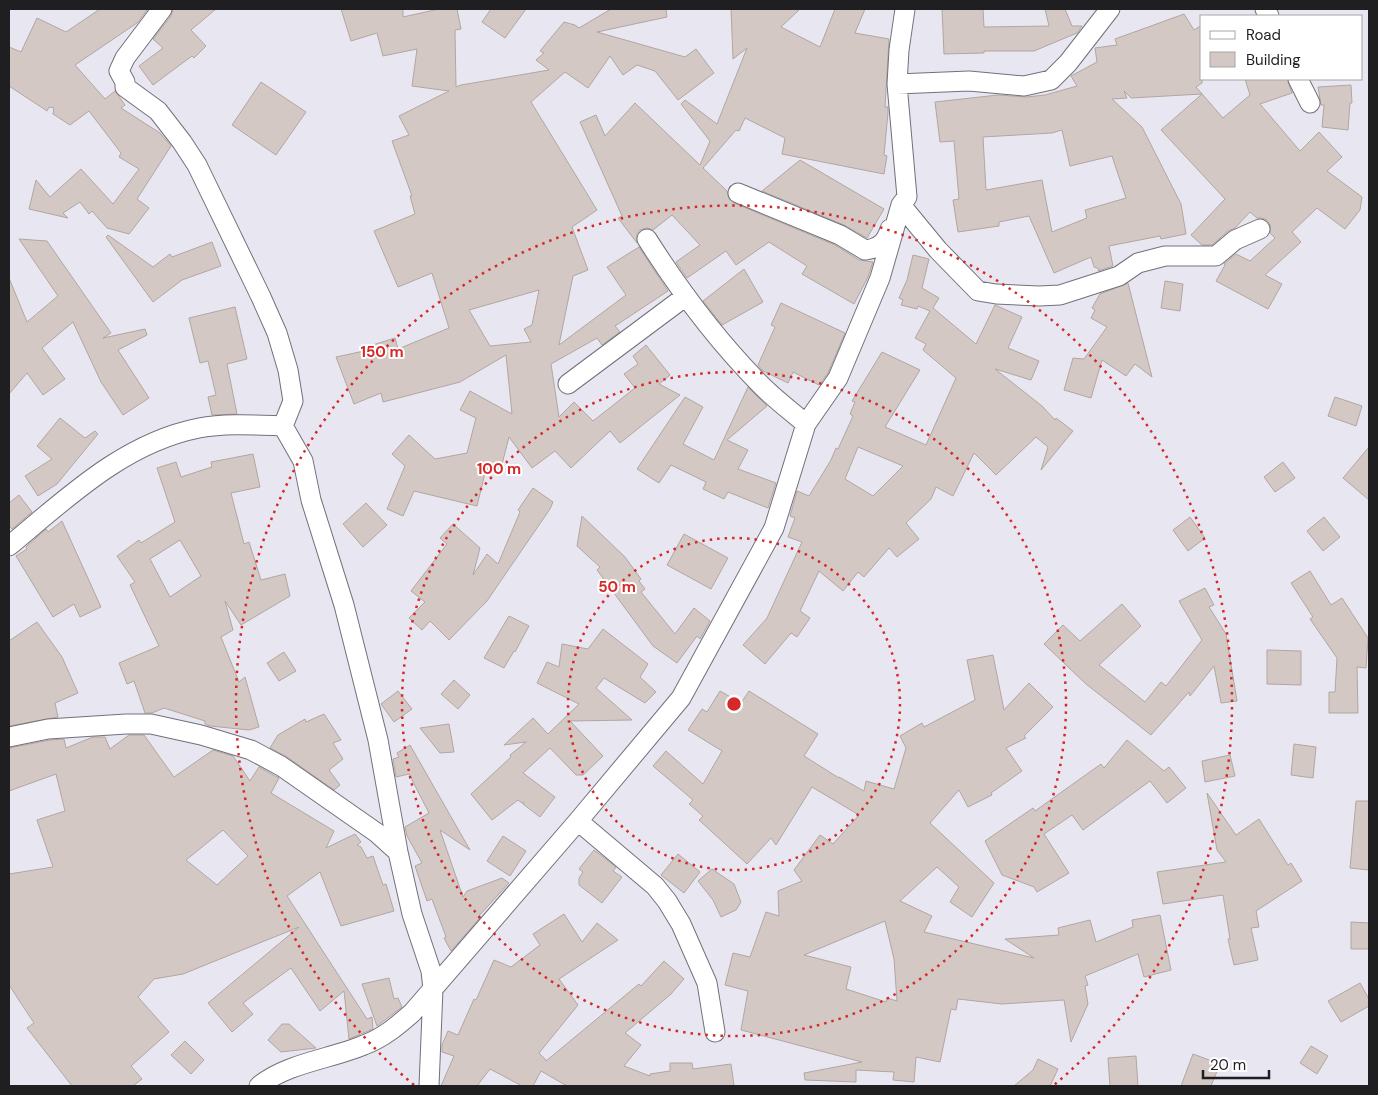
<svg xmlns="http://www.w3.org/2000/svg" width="1378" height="1095" viewBox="0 0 1378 1095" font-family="'DM Sans',sans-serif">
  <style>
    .building { fill: #d3c8c3; stroke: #b1a6a2; fill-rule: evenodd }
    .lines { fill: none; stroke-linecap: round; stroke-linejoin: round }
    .minor-casing { stroke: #72717a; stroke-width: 21 }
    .minor { stroke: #fff; stroke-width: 19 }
    .ring { fill: none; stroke: #d62828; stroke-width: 2.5; stroke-dasharray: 2.5 5 }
    .centre { fill: #d62828; stroke: #fff; stroke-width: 2.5 }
    .ring-label { font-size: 15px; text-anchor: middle; font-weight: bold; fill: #d62828; stroke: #fff; stroke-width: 4; stroke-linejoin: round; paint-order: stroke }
  </style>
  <rect width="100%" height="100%" fill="#e8e7f1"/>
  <path class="building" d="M 100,9 L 148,9 L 137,23 L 75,65 L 105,99 L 115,91 L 125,105 L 121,108 L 160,133 L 171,146 L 137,199 L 149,208 L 129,234 L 107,228 L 92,211 L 89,214 L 80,202 L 63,213 L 68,218 L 29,209 L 36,180 L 50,197 L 81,169 L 113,204 L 139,169 L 119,157 L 121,153 L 89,111 L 70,125 L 53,114 L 54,108 L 49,107 L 47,111 L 9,86 L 9,47 L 21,52 L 37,18 L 66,32 Z
    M 173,9 L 216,9 L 191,30 L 206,46 L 194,58 L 192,56 L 153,85 L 139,66 L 163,48 L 153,39 L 171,16 Z
    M 341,9 L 403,9 L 403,17 L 439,9 L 457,9 L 461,29 L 455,30 L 456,87 L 461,85 L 549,70 L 536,60 L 544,53 L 540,51 L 564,22 L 575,25 L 579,28 L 611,9 L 666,9 L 667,17 L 597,32 L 685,57 L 696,49 L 714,73 L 678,100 L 655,71 L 637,65 L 623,75 L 610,56 L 588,88 L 565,72 L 531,102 L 597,210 L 572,227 L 588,270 L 573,276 L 559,345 L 626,295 L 607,267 L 639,247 L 668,291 L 615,326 L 620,332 L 602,345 L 597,338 L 551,364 L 559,417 L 574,402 L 593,421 L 635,388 L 624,374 L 638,364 L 633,356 L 646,345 L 670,375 L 659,384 L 680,395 L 620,443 L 610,431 L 571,468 L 555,451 L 532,468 L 509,437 L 500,472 L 486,469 L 477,506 L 414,491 L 403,516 L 387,509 L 405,466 L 392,454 L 409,435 L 435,459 L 467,453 L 476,418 L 460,410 L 470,391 L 512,414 L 506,355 L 460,382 L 383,402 L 381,393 L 354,404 L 336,357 L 364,351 L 363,348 L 395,338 L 398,349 L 449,328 L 432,273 L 398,287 L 374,231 L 415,214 L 410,196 L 412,196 L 392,141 L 409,135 L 399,116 L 449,91 L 412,86 L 417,49 L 383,56 L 377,33 L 351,41 ZM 539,290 L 532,325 L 524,329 L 531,342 L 490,346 L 469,310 Z
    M 491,9 L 526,9 L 505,38 L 482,22 Z
    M 731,9 L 800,9 L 781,27 L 820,47 L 835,9 L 865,9 L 855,33 L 889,39 L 885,107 L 888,107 L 888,113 L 884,155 L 887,156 L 884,174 L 782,154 L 785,138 L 745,118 L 739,131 L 736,130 L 703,168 L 727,191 L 729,199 L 734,203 L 835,245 L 859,260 L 873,262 L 868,277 L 854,304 L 802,274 L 807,266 L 769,242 L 736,265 L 726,251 L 687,278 L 676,262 L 700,245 L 672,215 L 653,230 L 647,228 L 640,230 L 637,234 L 637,243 L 618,218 L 622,216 L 580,122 L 596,115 L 605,136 L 635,103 L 700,165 L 710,141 L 681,104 L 685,100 L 717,124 L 747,48 L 733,59 Z
    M 942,9 L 983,9 L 984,27 L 1049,26 L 1045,9 L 1065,9 L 1072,26 L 1082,26 L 1077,33 L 1034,51 L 984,51 L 984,53 L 944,54 Z
    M 1184,14 L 1194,30 L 1202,25 L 1202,83 L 1196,87 L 1223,118 L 1250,95 L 1245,79 L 1287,79 L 1292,93 L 1260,104 L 1300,151 L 1319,132 L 1342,157 L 1327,171 L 1362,197 L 1360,210 L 1345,229 L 1317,208 L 1292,232 L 1301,242 L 1265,275 L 1282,284 L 1268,309 L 1216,281 L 1225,265 L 1224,264 L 1236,254 L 1250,261 L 1275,238 L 1270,233 L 1270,225 L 1267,220 L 1262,218 L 1257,218 L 1250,212 L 1235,228 L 1228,231 L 1212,245 L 1202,245 L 1191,235 L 1225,199 L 1161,130 L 1202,94 L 1131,98 L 1124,91 L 1127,98 L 1112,99 L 1142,127 L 1181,204 L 1186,234 L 1161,239 L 1160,236 L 1109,246 L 1113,266 L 1098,271 L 1099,269 L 1094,267 L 1091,257 L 1054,273 L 1029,216 L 999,222 L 999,226 L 958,232 L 953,200 L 959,199 L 954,141 L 940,142 L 935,102 L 998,95 L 1026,97 L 1045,95 L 1077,86 L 1071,76 L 1097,62 L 1095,48 L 1117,45 L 1115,39 ZM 1062,130 L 1070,166 L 1112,156 L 1126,198 L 1085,210 L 1087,218 L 1052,232 L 1042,180 L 986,190 L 983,137 L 1052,133 Z
    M 261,82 L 306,112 L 276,155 L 232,125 Z
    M 1351,85 L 1352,103 L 1350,103 L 1348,130 L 1322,127 L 1324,105 L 1321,105 L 1318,87 Z
    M 800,160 L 884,209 L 867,238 L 844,225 L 762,191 Z
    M 108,235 L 153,267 L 170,254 L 172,257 L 212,242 L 221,266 L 182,280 L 153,302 L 106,237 Z
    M 19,239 L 47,241 L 111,333 L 103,338 L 145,329 L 147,335 L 118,350 L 149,398 L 123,415 L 101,382 L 73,322 L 42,348 L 65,379 L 43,395 L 27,373 L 9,394 L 9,278 L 27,322 L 58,296 Z
    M 913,255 L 929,259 L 922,288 L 939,298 L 933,308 L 976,344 L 995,305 L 1022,317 L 1008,348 L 1039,361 L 1031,380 L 995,369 L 1042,406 L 1055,420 L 1056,418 L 1073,431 L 1041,470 L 1048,447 L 1036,437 L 996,475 L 974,453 L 953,496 L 936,487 L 931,499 L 906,523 L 919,539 L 897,557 L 889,548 L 864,577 L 858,572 L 843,591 L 819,571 L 800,611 L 810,618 L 797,637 L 791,633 L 765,664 L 743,645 L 767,618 L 802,542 L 788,537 L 795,518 L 790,516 L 797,491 L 809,496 L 831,460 L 836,448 L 838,449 L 853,416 L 850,414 L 855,402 L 852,401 L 882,352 L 920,370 L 885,427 L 926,445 L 956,378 L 923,350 L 926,344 L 915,338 L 930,311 L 918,306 L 917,309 L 901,305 L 903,300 L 899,298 L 907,280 ZM 858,447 L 903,466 L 873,496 L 845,479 Z
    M 744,269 L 763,302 L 722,325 L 703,301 Z
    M 1165,281 L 1183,284 L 1180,311 L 1161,308 Z
    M 1128,283 L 1152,377 L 1135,364 L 1126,376 L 1102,360 L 1091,398 L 1064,390 L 1073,358 L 1084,359 L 1107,327 L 1091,318 L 1095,310 L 1092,308 L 1100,294 Z
    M 781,303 L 845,333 L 828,373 L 819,385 L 793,372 L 788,383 L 763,371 L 758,365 L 775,327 L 771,325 Z
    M 235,307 L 247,359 L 227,364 L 237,414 L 212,415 L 208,397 L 216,395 L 208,361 L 200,363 L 189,318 Z
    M 748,387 L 767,406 L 727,440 L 748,450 L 738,469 L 776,483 L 768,508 L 728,492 L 724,499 L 703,489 L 706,482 L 671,465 L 659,483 L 637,469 L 685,397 L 703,407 L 683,444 L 714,460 Z
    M 1335,397 L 1362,406 L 1356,426 L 1328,416 Z
    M 60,418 L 85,438 L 95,431 L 98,434 L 57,484 L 38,496 L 25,476 L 52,459 L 37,446 Z
    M 1369,447 L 1369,500 L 1343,478 Z
    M 253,454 L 260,487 L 231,493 L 244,544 L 249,542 L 261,580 L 285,574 L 290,596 L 241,625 L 225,601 L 233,630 L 221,637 L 239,682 L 245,677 L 259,727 L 249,730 L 210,726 L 205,724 L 205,721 L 164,708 L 152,713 L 145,713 L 134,681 L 127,684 L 119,663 L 159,646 L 130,585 L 135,582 L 117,556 L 139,540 L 141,543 L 175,522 L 157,468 L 176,462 L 181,477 L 212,467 L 211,462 ZM 180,540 L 201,576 L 170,597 L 150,559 Z
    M 1283,462 L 1295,478 L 1275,492 L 1264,477 Z
    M 533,488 L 553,502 L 550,509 L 487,601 L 449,640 L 430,621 L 422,630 L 409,618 L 425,602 L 411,591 L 447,544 L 440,538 L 453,524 L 480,548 L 473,575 L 487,554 L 498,564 L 520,512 L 518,510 Z
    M 19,495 L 32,512 L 12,529 L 9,526 L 9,503 Z
    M 366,503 L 387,525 L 363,547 L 343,524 Z
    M 582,516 L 625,557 L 641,579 L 639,581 L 645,589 L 641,592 L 675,634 L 694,608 L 710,621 L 700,639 L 697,636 L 677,663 L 653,646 L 597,570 L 600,567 L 577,546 Z
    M 1190,517 L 1205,538 L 1188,551 L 1173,530 Z
    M 1324,517 L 1340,537 L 1323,551 L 1307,531 Z
    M 62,521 L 101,607 L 80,617 L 74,604 L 53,617 L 16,556 L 27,549 L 26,547 L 46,529 L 48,532 Z
    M 684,534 L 728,558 L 711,589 L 667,565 Z
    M 1310,571 L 1331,605 L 1342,598 L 1368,638 L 1366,668 L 1357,667 L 1358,713 L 1329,713 L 1329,692 L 1335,692 L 1337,658 L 1310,619 L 1313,617 L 1291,583 Z
    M 1205,588 L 1214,605 L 1209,607 L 1226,634 L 1237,701 L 1221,703 L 1214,666 L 1190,696 L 1189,692 L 1151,735 L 1086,684 L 1044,644 L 1063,625 L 1080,641 L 1122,604 L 1141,626 L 1099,665 L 1145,702 L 1161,682 L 1166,686 L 1202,640 L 1179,601 Z
    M 509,616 L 529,626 L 515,652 L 514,651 L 504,668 L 484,658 Z
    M 37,622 L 62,657 L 78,693 L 55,703 L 58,717 L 9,726 L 9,641 Z
    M 603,629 L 648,664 L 640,677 L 656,692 L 645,703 L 604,678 L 596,688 L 632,720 L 570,721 L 603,756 L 583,775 L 576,775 L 550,748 L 523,773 L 555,797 L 540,817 L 523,804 L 524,802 L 522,803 L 518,800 L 492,820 L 471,794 L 511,757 L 510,755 L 526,742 L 504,745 L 533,718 L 548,734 L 579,704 L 537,683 L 547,662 L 559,667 L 562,644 L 588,649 Z
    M 1267,650 L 1301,651 L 1301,685 L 1267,684 Z
    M 284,652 L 296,671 L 279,681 L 267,663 Z
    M 993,655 L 1004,710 L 1029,683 L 1053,707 L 1024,736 L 1026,738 L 1006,748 L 1022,771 L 991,793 L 992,795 L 968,807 L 959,790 L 930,823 L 994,883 L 972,917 L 950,902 L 959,887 L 937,867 L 900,901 L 932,916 L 924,932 L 1034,958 L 1005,939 L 1059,935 L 1058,928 L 1090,920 L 1096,942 L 1133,927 L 1132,920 L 1160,915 L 1171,970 L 1144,977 L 1138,954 L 1085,976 L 1088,985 L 1085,986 L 1088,1004 L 1071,1042 L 1064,1000 L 1002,1004 L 958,999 L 956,1010 L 951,1009 L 940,1062 L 916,1057 L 914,1082 L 893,1080 L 894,1072 L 856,1070 L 856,1082 L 805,1080 L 804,1073 L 862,1062 L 741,1030 L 748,991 L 725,985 L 733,953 L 750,957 L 766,912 L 779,916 L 778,891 L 802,881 L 794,870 L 820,835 L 833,844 L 859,815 L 812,787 L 776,845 L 771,838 L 747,864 L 699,820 L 703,816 L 689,804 L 693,800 L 653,766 L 666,751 L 703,784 L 722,751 L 688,730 L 702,709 L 707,712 L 720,691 L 741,703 L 749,691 L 818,734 L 804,756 L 839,778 L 839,777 L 864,791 L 866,781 L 894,789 L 906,748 L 900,736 L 922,723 L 924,727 L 975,700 L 967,660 ZM 885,921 L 894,959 L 897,1001 L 887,998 L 886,1002 L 846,989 L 851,967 L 804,955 Z
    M 454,680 L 470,695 L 458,709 L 441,694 Z
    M 398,691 L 412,709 L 394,722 L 381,704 Z
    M 324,714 L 341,740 L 333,743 L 343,759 L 329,770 L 340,785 L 334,790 L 287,757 L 270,748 L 278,735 L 305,719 L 306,722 Z
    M 449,724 L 454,752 L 440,753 L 420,728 Z
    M 129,735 L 144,735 L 174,777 L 213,750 L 233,756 L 250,781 L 259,767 L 275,776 L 279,778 L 271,793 L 334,831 L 326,848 L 355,834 L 361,842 L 357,845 L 361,847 L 367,858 L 373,856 L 383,885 L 386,884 L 394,911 L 341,926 L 320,872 L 287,896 L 367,1019 L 372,1017 L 373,1029 L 349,1039 L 344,991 L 320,1011 L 291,968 L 243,1003 L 253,1014 L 232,1032 L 208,1003 L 299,927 L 183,974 L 154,979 L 138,997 L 169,1032 L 131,1066 L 142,1079 L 133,1086 L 72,1086 L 27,1028 L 34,1023 L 9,985 L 9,874 L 53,867 L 37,820 L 65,811 L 56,774 L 9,791 L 9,748 L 50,740 L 64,739 L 66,748 L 93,737 L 105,737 L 110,749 ZM 223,830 L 248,856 L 217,885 L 186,860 Z
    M 1127,740 L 1164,771 L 1169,767 L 1186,788 L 1167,803 L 1150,781 L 1083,830 L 1072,815 L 1044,834 L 1069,873 L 1037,892 L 1034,887 L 1002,875 L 985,841 L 1033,808 L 1035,811 L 1101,764 L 1104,768 Z
    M 1294,744 L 1316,747 L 1313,778 L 1291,775 Z
    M 410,745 L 470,850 L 440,830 L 463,897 L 467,891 L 502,878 L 509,883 L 478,917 L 479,919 L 451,951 L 444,938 L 446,937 L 432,899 L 427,901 L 415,866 L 422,863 L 407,836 L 405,827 L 429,813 L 409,774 L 396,777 L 393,759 L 399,757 L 397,753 Z
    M 1230,755 L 1235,776 L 1205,782 L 1202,761 Z
    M 1207,793 L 1236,835 L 1259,819 L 1288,865 L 1291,863 L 1302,881 L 1256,911 L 1259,927 L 1251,928 L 1258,960 L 1234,965 L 1228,939 L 1230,939 L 1223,895 L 1163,904 L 1157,872 L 1226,862 L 1217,850 Z
    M 1356,801 L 1369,801 L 1369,870 L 1350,868 Z
    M 503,836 L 526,851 L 510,876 L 487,861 Z
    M 594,850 L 616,867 L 613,871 L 622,877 L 602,903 L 579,885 L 579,878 L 583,872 L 579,869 Z
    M 678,854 L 700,872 L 684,893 L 661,875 Z
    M 712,869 L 734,884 L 741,902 L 736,910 L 721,917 L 713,900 L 698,881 Z
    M 564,914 L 582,942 L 597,923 L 618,940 L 559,979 L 578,1005 L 539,1053 L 546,1060 L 546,1061 L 639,984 L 641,986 L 664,961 L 684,979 L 671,994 L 625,1033 L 641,1045 L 624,1066 L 650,1076 L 650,1074 L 670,1071 L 670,1063 L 692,1063 L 693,1069 L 731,1064 L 734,1086 L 567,1086 L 541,1071 L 533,1086 L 522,1086 L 490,1069 L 477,1086 L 441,1086 L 454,1056 L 442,1052 L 442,1045 L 448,1031 L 458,1035 L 474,999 L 476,1000 L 494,960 L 511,967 L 540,945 L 533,934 Z
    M 1351,922 L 1369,923 L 1369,949 L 1351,949 Z
    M 389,978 L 394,999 L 398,998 L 402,1007 L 377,1026 L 362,984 Z
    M 1360,983 L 1369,999 L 1369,1006 L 1341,1022 L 1328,1001 Z
    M 282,1024 L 289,1024 L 316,1048 L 281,1052 L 268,1040 Z
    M 185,1041 L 204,1060 L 191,1074 L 171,1055 Z
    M 1311,1046 L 1328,1056 L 1317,1074 L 1300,1063 Z
    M 1193,1054 L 1220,1064 L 1211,1086 L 1181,1086 Z
    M 1136,1056 L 1138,1086 L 1110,1086 L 1108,1058 Z
    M 1038,1059 L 1058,1069 L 1050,1086 L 1014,1086 L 1033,1070 Z"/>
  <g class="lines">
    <g class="minor-casing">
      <path id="minor" d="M 162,9 L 125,58 L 119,71 L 125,82 L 125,87 L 158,111 L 182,142 L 197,165 L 261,297 L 277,333 L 288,370 L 293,401 L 283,426 L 303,461 L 311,500 L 344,605 L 378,740 L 398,852 L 412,914 L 431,971 L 433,989 L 429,1086
        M 1265,9 L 1269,16
        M 1298,79 L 1310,103
        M 897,84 L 969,81 L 1024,86 L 1051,80 L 1068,63 L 1110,9
        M 738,193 L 840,235 L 865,250 C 880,248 886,242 890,229
        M 901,205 L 938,250 L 978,291 L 996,294 L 1039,296 L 1060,295 L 1119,276 L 1138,263 L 1165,256 L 1216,256 L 1235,240 L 1260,229
        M 647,239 C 680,291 718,342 763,387 C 776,400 792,412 806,424
        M 568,384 L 686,296
        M 9,546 C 66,499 123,443 199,428 C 226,423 255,425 283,426
        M 9,737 L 48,729 L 126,724 L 151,724 L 201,735 L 251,750 L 281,766 L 377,833 L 398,852
        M 578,821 L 655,886 L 667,901 L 681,924 L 707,983 L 715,1032
        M 259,1086 C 287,1063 331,1059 364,1045 C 383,1038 397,1026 412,1013 L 578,821 L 681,698 L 774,528 L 806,424 L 838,378 L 880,278 L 901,205 L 907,197 L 897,84 L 899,50 L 905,9"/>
    </g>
    <use href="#minor" class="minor"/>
  </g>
  <g class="ring">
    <circle cx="734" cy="704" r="166"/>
    <circle cx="734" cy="704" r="332"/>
    <path d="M414 1085A498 498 0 1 1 1054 1085"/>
  </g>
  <circle cx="734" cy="704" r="8" class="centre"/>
  <g class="ring-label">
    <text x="382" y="357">150 m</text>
    <text x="499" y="474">100 m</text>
    <text x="617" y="592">50 m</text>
  </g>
  <rect width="1378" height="1095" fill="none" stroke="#1f1f22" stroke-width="20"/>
  <rect x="1200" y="15" width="162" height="65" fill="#ffffff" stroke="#a5a5a7"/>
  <rect x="1210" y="31" width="25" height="8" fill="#ffffff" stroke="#a5a5a7"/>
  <text x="1246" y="40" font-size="15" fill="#1f1f22">Road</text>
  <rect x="1210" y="52" width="25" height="15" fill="#d3c8c3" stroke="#a5a5a7"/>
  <text x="1246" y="65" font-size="15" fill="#1f1f22">Building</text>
  <path d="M1203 1070v8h66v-8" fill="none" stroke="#1f1f22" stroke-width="2.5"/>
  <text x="1210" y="1070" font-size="15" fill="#1f1f22" stroke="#ffffff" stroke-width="4" paint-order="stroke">20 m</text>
</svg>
